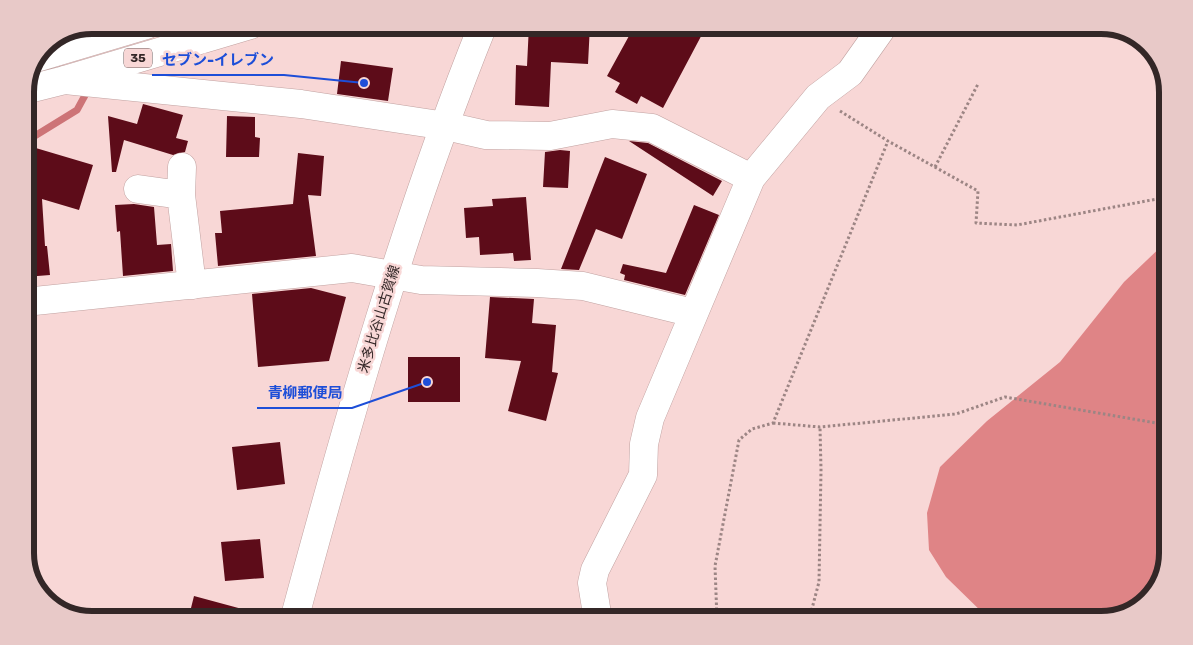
<svg xmlns="http://www.w3.org/2000/svg" width="1193" height="645" viewBox="0 0 1193 645" font-family="Rubik,'Noto Sans JP',sans-serif">
  <style>
    .forest { fill: #df8486 }
    .lines { fill: none; stroke-linecap: round; stroke-linejoin: round }
    .stream { stroke: #cd7477; stroke-width: 7 }
    .building { fill: #5d0c19 }
    .minor-casing { stroke: #c1a2a1; stroke-width: 29 }
    .major-casing { stroke: #c1a2a1; stroke-width: 29 }
    .path { stroke: #9c8584; stroke-width: 3; stroke-dasharray: 2.5 2.5; stroke-linecap: butt }
    .minor { stroke: #fff; stroke-width: 28 }
    .major { stroke: #fff; stroke-width: 28 }
    .labels { text-anchor: middle; dominant-baseline: central; stroke-width: 5; stroke-linejoin: round; paint-order: stroke }
    .shield { fill: #f8d7d6; stroke: #6e5c5c; stroke-width: 1 }
    .shield-label { font-size: 12px; font-weight: bold; fill: #332727 }
    .street-label { font-size: 14px; fill: #332727; stroke: #f8d7d6 }
    .rim { fill: none; stroke: #332727; stroke-width: 6 }
    .leader { fill: none; stroke: #1d4ed8; stroke-width: 2 }
    .callout-dot { fill: #1d4ed8; stroke: #f8d7d6; stroke-width: 2 }
    .callout-label { font-size: 15px; text-anchor: middle; font-weight: bold; fill: #1d4ed8; stroke: #f8d7d6; stroke-width: 5; stroke-linejoin: round; paint-order: stroke }
  </style>
  <rect width="100%" height="100%" fill="#f8d7d6"/>
  <path class="forest" d="M 1168,240 L 1168,553 L 1161,583 L 1135,611 L 1102,620 L 993,620 L 988,618 L 946,577 L 929,550 L 927,513 L 940,467 L 987,421 L 1060,362 L 1124,282 Z"/>
  <g class="lines">
    <path class="stream" d="M 25,142 L 77,110 L 89,88"/>
  </g>
  <path class="building" d="M 529,25 L 590,25 L 588,64 L 551,62 L 549,107 L 515,105 L 516,65 L 527,66 Z
    M 635,25 L 707,25 L 663,108 L 641,96 L 637,104 L 615,92 L 620,83 L 607,76 Z
    M 341,61 L 393,68 L 388,101 L 337,94 Z
    M 143,104 L 183,115 L 176,138 L 188,141 L 185,152 L 173,155 L 124,140 L 116,172 L 112,172 L 108,116 L 137,124 Z
    M 227,116 L 255,117 L 255,137 L 260,138 L 259,157 L 226,157 Z
    M 629,141 L 648,143 L 722,181 L 713,196 Z
    M 29,146 L 93,165 L 79,210 L 42,199 L 45,246 L 47,246 L 50,275 L 25,277 L 25,204 L 33,176 L 25,174 L 25,159 Z
    M 560,150 L 570,151 L 568,188 L 543,187 L 545,152 Z
    M 298,153 L 324,156 L 321,196 L 308,195 L 316,256 L 218,266 L 215,233 L 222,233 L 220,211 L 293,204 Z
    M 605,157 L 647,174 L 622,239 L 596,229 L 579,270 L 561,269 Z
    M 526,197 L 531,260 L 514,261 L 513,253 L 480,255 L 479,237 L 466,238 L 464,208 L 493,206 L 492,199 Z
    M 134,204 L 154,207 L 157,245 L 171,244 L 173,271 L 123,276 L 120,231 L 117,232 L 115,205 Z
    M 694,205 L 719,215 L 685,295 L 624,280 L 625,275 L 620,273 L 623,264 L 666,273 Z
    M 311,288 L 346,297 L 329,361 L 258,367 L 252,294 Z
    M 490,297 L 534,299 L 532,323 L 556,325 L 552,372 L 558,373 L 546,421 L 508,411 L 521,361 L 485,358 Z
    M 408,357 L 460,357 L 460,402 L 408,402 Z
    M 280,442 L 285,484 L 237,490 L 232,447 Z
    M 260,539 L 264,578 L 225,581 L 221,542 Z
    M 194,596 L 261,614 L 260,620 L 188,620 Z"/>
  <g class="lines">
    <g class="minor-casing">
      <path id="minor" d="M 65,80 L 301,104 L 446,126 L 486,135 L 550,136 L 612,124 L 652,128 L 751,178
        M 182,167 L 181,195 L 192,285
        M 138,189 L 181,195
        M 25,302 L 352,268 L 421,280 L 537,283 L 583,286 L 693,313
        M 598,620 L 592,583 L 595,570 L 643,475 L 644,444 L 650,418 L 751,178 L 818,97 L 850,73 L 884,25"/>
    </g>
    <g class="major-casing">
      <path id="major" d="M 39,57 L 146,25
        M 25,90 L 65,80 L 250,25
        M 294,620 C 348,419 405,218 483,25"/>
    </g>
    <path class="path" d="M 840,111 L 888,141 L 978,191 L 976,223 L 1017,225 L 1157,199 L 1168,203
      M 935,167 L 978,84
      M 773,423 L 820,427 L 956,414 L 1005,397 L 1168,425
      M 717,620 L 715,566 L 739,440 L 752,429 L 773,423 L 888,141
      M 809,620 L 819,582 L 821,470 L 820,427"/>
    <use href="#minor" class="minor"/>
    <use href="#major" class="major"/>
  </g>
  <g class="labels">
    <rect class="shield" x="124" y="48.5" width="28" height="19" rx="4"/>
    <g class="shield-label">
      <text x="138" y="58">35</text>
    </g>
    <g class="street-label">
      <text transform="translate(379 319) rotate(-73)">米多比谷山古賀線</text>
    </g>
  </g>
  <path d="M0 0H1193V645H0ZM92 34H1101A58 58 0 0 1 1159 92V553A58 58 0 0 1 1101 611H92A58 58 0 0 1 34 553V92A58 58 0 0 1 92 34Z" fill="#e8c9c8" fill-rule="evenodd"/>
  <path class="rim" d="M92 34H1101A58 58 0 0 1 1159 92V553A58 58 0 0 1 1101 611H92A58 58 0 0 1 34 553V92A58 58 0 0 1 92 34Z"/>
  <path class="leader" d="M364 83L284 75H152M427 382L352 408H257"/>
  <g class="callout-dot">
    <circle cx="364" cy="83" r="5"/>
    <circle cx="427" cy="382" r="5"/>
  </g>
  <g class="callout-label">
    <text x="218" y="65">セブン-イレブン</text>
    <text x="305" y="398">青柳郵便局</text>
  </g>
</svg>
